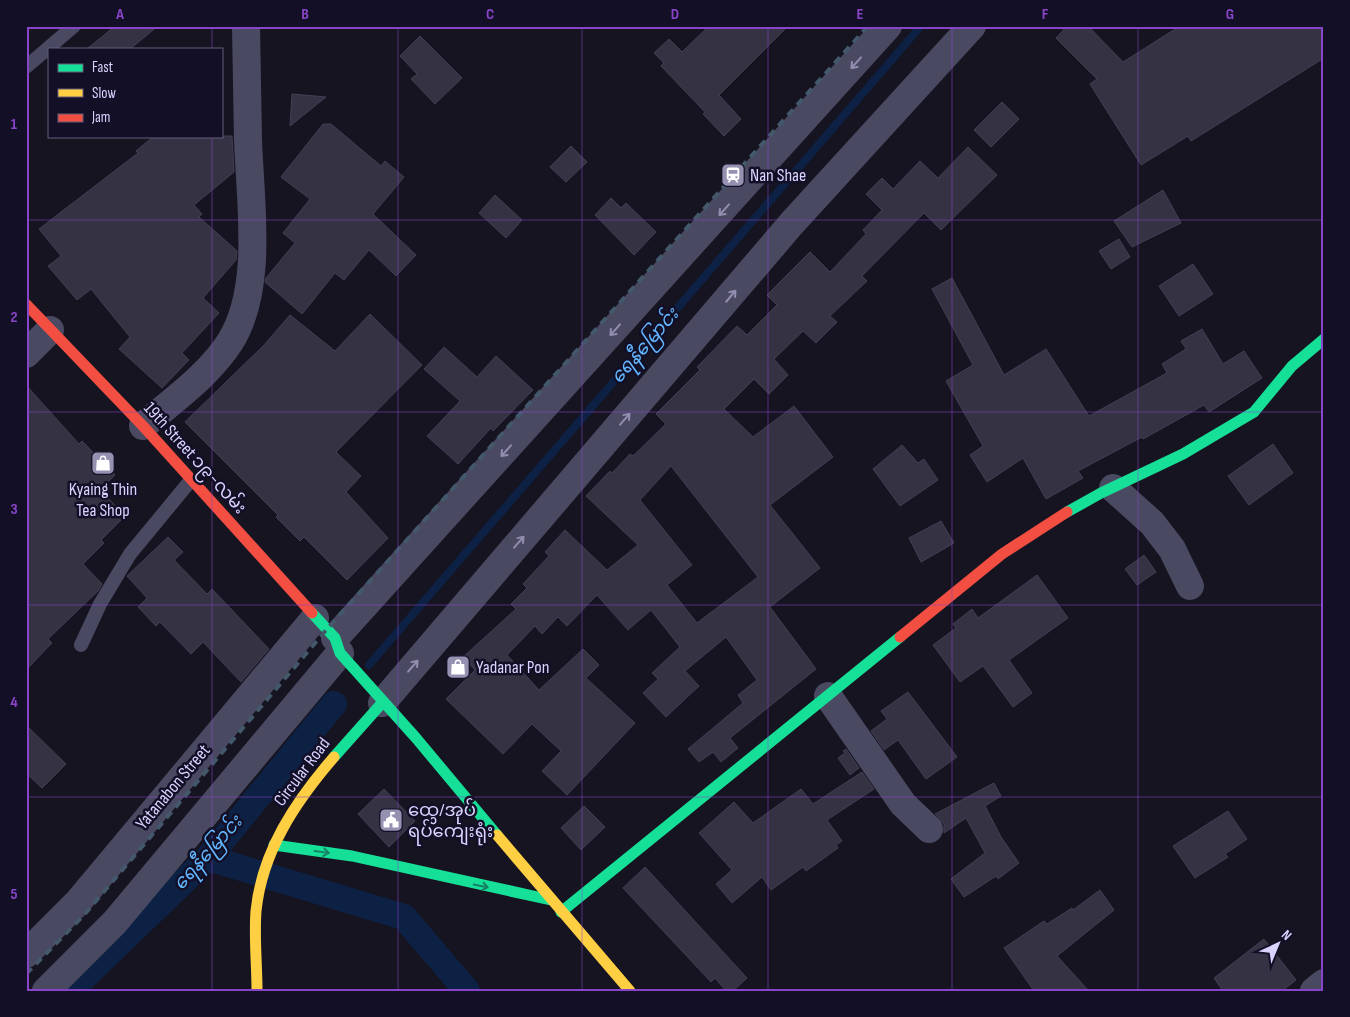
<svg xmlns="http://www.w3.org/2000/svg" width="1350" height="1017" viewBox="0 0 1350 1017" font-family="'Sofia Sans Condensed','Noto Sans Myanmar',sans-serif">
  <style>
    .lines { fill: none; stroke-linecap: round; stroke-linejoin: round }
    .stream { stroke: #0d2144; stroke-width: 8 }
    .canal { stroke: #0d2144; stroke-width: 26 }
    .building { fill: #343243; stroke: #433f54; fill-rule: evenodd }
    .lane { stroke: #4a4962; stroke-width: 14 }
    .street { stroke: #4a4962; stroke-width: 28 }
    .fast { stroke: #16e098; stroke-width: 11 }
    .slow { stroke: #ffcf43; stroke-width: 11 }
    .jam { stroke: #f24e42; stroke-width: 11 }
    .rail { stroke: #43596b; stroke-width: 4; stroke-dasharray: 8 6; stroke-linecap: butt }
    .oneway { stroke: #928eb0 }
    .oneway2 { stroke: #158265 }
    .grid { fill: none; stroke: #8945c9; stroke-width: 1; stroke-opacity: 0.55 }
    .labels { text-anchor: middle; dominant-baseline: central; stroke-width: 5; stroke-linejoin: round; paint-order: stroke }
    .poi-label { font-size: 18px; fill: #d9d4ff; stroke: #130f26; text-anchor: start }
    .street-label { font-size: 18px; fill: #d9d4ff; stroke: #130f26 }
    .water-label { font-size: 19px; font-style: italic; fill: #62b6ff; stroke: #130f26 }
    .neatline { fill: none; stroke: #8945c9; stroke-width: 2 }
    .grid-label { font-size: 16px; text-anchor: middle; font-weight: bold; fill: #8945c9 }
  </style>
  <rect width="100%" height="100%" fill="#161421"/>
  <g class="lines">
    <path class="stream" d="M 369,665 L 921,26"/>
    <path class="canal" d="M 208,858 L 404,917 L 467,991
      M 70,991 L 208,858 L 334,704"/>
  </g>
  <path class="building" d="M 115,26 L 158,26 L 130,49 L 87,49 Z
    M 709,26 L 788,26 L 719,95 L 741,119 L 724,136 L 703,114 L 705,112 L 661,66 L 664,63 L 654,53 L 669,39 L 682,52 Z
    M 1067,26 L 1088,26 L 1123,62 L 1180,26 L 1324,26 L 1324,58 L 1191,141 L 1188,136 L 1141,165 L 1090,84 L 1097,79 L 1056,38 Z
    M 420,36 L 462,78 L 435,104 L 411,79 L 417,74 L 400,56 Z
    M 292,94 L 326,97 L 290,126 Z
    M 1002,102 L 1019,119 L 991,147 L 974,130 Z
    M 323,124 L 331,124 L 381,166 L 385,161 L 404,177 L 373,214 L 416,255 L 396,276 L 369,250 L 344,280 L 335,273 L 302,314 L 265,282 L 266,278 L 295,243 L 283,233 L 310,199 L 281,177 Z
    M 154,136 L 232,136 L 234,172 L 194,205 L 202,214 L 199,217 L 237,251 L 236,260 L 203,298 L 219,313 L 182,353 L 189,360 L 162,388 L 119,349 L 130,337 L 91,289 L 77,300 L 48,266 L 61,256 L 39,229 L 138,153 L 136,151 Z
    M 571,146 L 587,162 L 566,182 L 550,167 Z
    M 968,147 L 997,175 L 941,230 L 924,213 L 862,276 L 867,281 L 830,316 L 837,322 L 816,343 L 803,331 L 774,359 L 788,375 L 769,394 L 754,379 L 724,409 L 753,437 L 794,406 L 833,457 L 770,505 L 820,568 L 770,607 L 816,669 L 730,738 L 738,748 L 721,762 L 713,752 L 699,762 L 688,749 L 743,703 L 738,695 L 757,680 L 726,637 L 685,671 L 699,686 L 666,717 L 643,693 L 658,679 L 652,673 L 680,647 L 651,610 L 628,630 L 597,595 L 567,626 L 558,617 L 542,634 L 535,626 L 507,655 L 539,690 L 583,649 L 599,665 L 586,678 L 635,723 L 567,795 L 542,771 L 561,751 L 532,724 L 503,754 L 446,699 L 475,670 L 463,657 L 516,609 L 511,604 L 527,588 L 523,584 L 549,556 L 545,552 L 565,530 L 607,570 L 638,545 L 586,496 L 610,471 L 612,473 L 630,454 L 633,456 L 666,424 L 656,414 L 700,370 L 697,367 L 737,326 L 747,335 L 777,305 L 767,295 L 810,252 L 830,272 L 866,234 L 863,230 L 882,210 L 866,194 L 882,178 L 893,189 L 920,161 L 938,178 ZM 671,466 L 758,577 L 697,623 L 667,585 L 692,565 L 640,500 Z
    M 1163,190 L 1181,223 L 1132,247 L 1114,221 Z
    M 495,195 L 522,220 L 506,238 L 479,213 Z
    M 611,198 L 621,208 L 626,203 L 656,232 L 634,255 L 595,215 Z
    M 1119,239 L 1130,257 L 1111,269 L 1099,251 Z
    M 1193,264 L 1213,294 L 1179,316 L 1159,286 Z
    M 952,278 L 1004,375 L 1046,349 L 1089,416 L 1167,373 L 1162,364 L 1186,349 L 1181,341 L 1202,329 L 1223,364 L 1244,351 L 1262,378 L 1209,412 L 1204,405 L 1143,439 L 1142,437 L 1078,471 L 1083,478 L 1046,499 L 1023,458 L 987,482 L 970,455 L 983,446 L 946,381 L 973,365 L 932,289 Z
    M 370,314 L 422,365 L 336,452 L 361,476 L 346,492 L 388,538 L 347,580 L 304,537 L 300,541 L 276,517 L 278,515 L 185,422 L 264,345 L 290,315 L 335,351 Z
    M 444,347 L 477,377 L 496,356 L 533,390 L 493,431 L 491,428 L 458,464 L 427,436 L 460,401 L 424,369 Z
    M 26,385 L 79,444 L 82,441 L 115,475 L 100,490 L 125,516 L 101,540 L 104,543 L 83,564 L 102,584 L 98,591 L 48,639 L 52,643 L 26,670 Z
    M 1273,444 L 1293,473 L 1249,505 L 1228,476 Z
    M 902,445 L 918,463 L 924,459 L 938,480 L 900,506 L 873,469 Z
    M 941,521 L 954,543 L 921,562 L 909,538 Z
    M 168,537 L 183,552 L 174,560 L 207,594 L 212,589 L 269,649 L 241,682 L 203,642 L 191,654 L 160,622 L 156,626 L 138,607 L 147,598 L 127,576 Z
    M 1144,555 L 1156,572 L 1137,585 L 1125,569 Z
    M 1037,575 L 1068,618 L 1009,660 L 1032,693 L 1013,707 L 983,666 L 960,682 L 933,645 L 956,628 L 953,624 L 972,609 L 978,618 Z
    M 908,692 L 957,757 L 926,779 L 898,740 L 884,750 L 871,731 L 887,719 L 881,711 Z
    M 26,725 L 66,764 L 42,788 L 26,773 Z
    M 846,749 L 859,768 L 850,775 L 838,758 L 845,753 L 843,751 Z
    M 862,772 L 874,789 L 827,820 L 842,841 L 836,845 L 838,848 L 806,871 L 803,867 L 771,890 L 762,877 L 732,903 L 716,884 L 732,870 L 699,833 L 734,802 L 753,823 L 801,789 L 813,804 Z
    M 994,783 L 1001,796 L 985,806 L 1001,837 L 1019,863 L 998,879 L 996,876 L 964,897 L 951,879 L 985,853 L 966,818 L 944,833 L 944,824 L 935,814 Z
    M 384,789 L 415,821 L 389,847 L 358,814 Z
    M 584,806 L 605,827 L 581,850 L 561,828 Z
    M 1228,811 L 1247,839 L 1225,854 L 1228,857 L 1195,878 L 1173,846 Z
    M 645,867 L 747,978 L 733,991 L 726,991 L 715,978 L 711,982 L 623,888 Z
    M 1100,890 L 1114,910 L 1057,956 L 1089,991 L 1034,991 L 1004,948 L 1044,921 L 1047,924 L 1072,908 L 1073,910 Z
    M 1264,939 L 1296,980 L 1282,991 L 1223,991 L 1214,978 Z"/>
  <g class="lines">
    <path class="lane" d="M 26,67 L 74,26
      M 81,645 L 100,604 L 130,554 L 191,480"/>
    <path class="street" d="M 26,354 L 50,330
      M 143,426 C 173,400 208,376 230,342 C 264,289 250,201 248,140 C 247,102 247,64 246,26
      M 1113,488 L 1152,523 L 1172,549 L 1190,586
      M 335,638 L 888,26
      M 828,696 L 903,804 L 929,829
      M 382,703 L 792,223 L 972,26
      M 26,954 L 78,902 L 315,618
      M 46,991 L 115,922 L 340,653
      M 1314,991 L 1324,983"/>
    <path class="fast" d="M 1067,512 L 1101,493 L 1183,454 L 1254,412 L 1292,366 L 1324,339
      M 312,613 L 335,638 L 340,653 L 416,738 L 497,835
      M 334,757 L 382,703
      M 274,845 L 352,856 L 551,900
      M 561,912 L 900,637"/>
    <path class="slow" d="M 497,835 L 630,991
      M 257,991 C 257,964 254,938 256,911 C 262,851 296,801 334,757"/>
    <path class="jam" d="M 26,304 L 143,426 L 312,613
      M 900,637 L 1002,554 L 1067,512"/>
    <path class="rail" d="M 26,974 L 84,915 L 327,629 L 868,26"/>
  </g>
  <defs><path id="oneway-shaft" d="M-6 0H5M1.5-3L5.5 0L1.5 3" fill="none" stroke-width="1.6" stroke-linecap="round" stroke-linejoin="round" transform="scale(1.25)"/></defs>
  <g class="oneway">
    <use href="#oneway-shaft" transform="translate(856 63) rotate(132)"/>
    <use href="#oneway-shaft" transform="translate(724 210) rotate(132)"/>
    <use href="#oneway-shaft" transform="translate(731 296) rotate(-50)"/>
    <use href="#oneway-shaft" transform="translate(615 330) rotate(132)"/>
    <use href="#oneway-shaft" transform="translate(625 419) rotate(-49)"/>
    <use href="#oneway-shaft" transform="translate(506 451) rotate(132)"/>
    <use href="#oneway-shaft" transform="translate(519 542) rotate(-49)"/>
    <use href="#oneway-shaft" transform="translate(413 666) rotate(-49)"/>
  </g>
  <g class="oneway2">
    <use href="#oneway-shaft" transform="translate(322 852) rotate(8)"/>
    <use href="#oneway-shaft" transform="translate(481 886) rotate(12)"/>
  </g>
  <path class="grid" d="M 212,26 L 212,49M 398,26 L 398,991M 582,26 L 582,991M 768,26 L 768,991M 952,26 L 952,991M 1138,26 L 1138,991M 212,136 L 212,991M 26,220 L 1324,220M 26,412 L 1324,412M 26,605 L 1324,605M 26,797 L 1324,797"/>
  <defs>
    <g id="station-square" transform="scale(1.25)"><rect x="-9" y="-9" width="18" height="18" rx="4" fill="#9591b1" stroke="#130f26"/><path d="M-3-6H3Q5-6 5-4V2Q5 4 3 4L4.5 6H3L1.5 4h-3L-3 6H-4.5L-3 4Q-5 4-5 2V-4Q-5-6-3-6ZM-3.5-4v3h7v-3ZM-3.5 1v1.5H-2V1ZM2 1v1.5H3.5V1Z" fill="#fff"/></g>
    <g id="shop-square" transform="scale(1.25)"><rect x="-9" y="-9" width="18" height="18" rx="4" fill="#9591b1" stroke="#130f26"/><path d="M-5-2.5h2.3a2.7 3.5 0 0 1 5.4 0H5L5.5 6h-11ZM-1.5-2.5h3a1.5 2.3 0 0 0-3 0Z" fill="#fff"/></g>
    <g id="civic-square" transform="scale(1.25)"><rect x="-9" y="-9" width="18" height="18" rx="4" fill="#9591b1" stroke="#130f26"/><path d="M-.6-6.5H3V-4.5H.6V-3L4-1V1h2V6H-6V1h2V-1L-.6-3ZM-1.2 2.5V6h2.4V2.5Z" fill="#fff"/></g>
  </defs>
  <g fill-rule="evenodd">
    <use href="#station-square" x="733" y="175"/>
    <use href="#shop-square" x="103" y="463"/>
    <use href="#shop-square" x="458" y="667"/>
    <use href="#civic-square" x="391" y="820"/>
  </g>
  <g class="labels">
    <g class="poi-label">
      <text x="750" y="175">Nan Shae</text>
      <text x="103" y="489" text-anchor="middle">Kyaing Thin<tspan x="103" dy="21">Tea Shop</tspan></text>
      <text x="476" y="667">Yadanar Pon</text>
      <text x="408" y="810">ထွေ/အုပ်<tspan x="408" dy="21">ရပ်ကျေးရုံး</tspan></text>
    </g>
    <g class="street-label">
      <text transform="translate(195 458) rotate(48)">19th Street ၁၉−လမ်း</text>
      <text transform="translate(302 772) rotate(-53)">Circular Road</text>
      <text transform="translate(173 787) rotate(-50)">Yatanabon Street</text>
    </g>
    <g class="water-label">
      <text transform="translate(645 346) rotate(-49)">ရေနီမြောင်း</text>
      <text transform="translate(208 853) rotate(-48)">ရေနီမြောင်း</text>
    </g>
  </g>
  <rect width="1350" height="1017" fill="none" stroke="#130f26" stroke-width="55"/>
  <rect x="48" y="48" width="175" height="90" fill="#130f26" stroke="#625e7d"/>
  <rect x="58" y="64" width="25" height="8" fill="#16e098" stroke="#625e7d"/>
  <text x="92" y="72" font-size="15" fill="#d9d4ff">Fast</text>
  <rect x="58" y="89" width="25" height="8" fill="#ffcf43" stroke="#625e7d"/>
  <text x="92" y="98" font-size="15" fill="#d9d4ff">Slow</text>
  <rect x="58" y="114" width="25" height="8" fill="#f24e42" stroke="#625e7d"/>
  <text x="92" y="122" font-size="15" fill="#d9d4ff">Jam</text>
  <g transform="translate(1278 944) rotate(44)" stroke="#130f26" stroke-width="4" paint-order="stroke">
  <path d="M0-4L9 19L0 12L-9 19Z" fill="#d9d4ff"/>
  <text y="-8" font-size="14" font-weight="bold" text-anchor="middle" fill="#d9d4ff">N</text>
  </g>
  <rect x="28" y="28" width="1294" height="962" class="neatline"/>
  <g class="grid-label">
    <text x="120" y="19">A</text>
    <text x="305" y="19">B</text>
    <text x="490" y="19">C</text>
    <text x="675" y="19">D</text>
    <text x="860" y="19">E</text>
    <text x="1045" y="19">F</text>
    <text x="1230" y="19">G</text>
    <text x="14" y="129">1</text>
    <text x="14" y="322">2</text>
    <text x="14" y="514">3</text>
    <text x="14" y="707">4</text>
    <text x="14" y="899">5</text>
  </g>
</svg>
